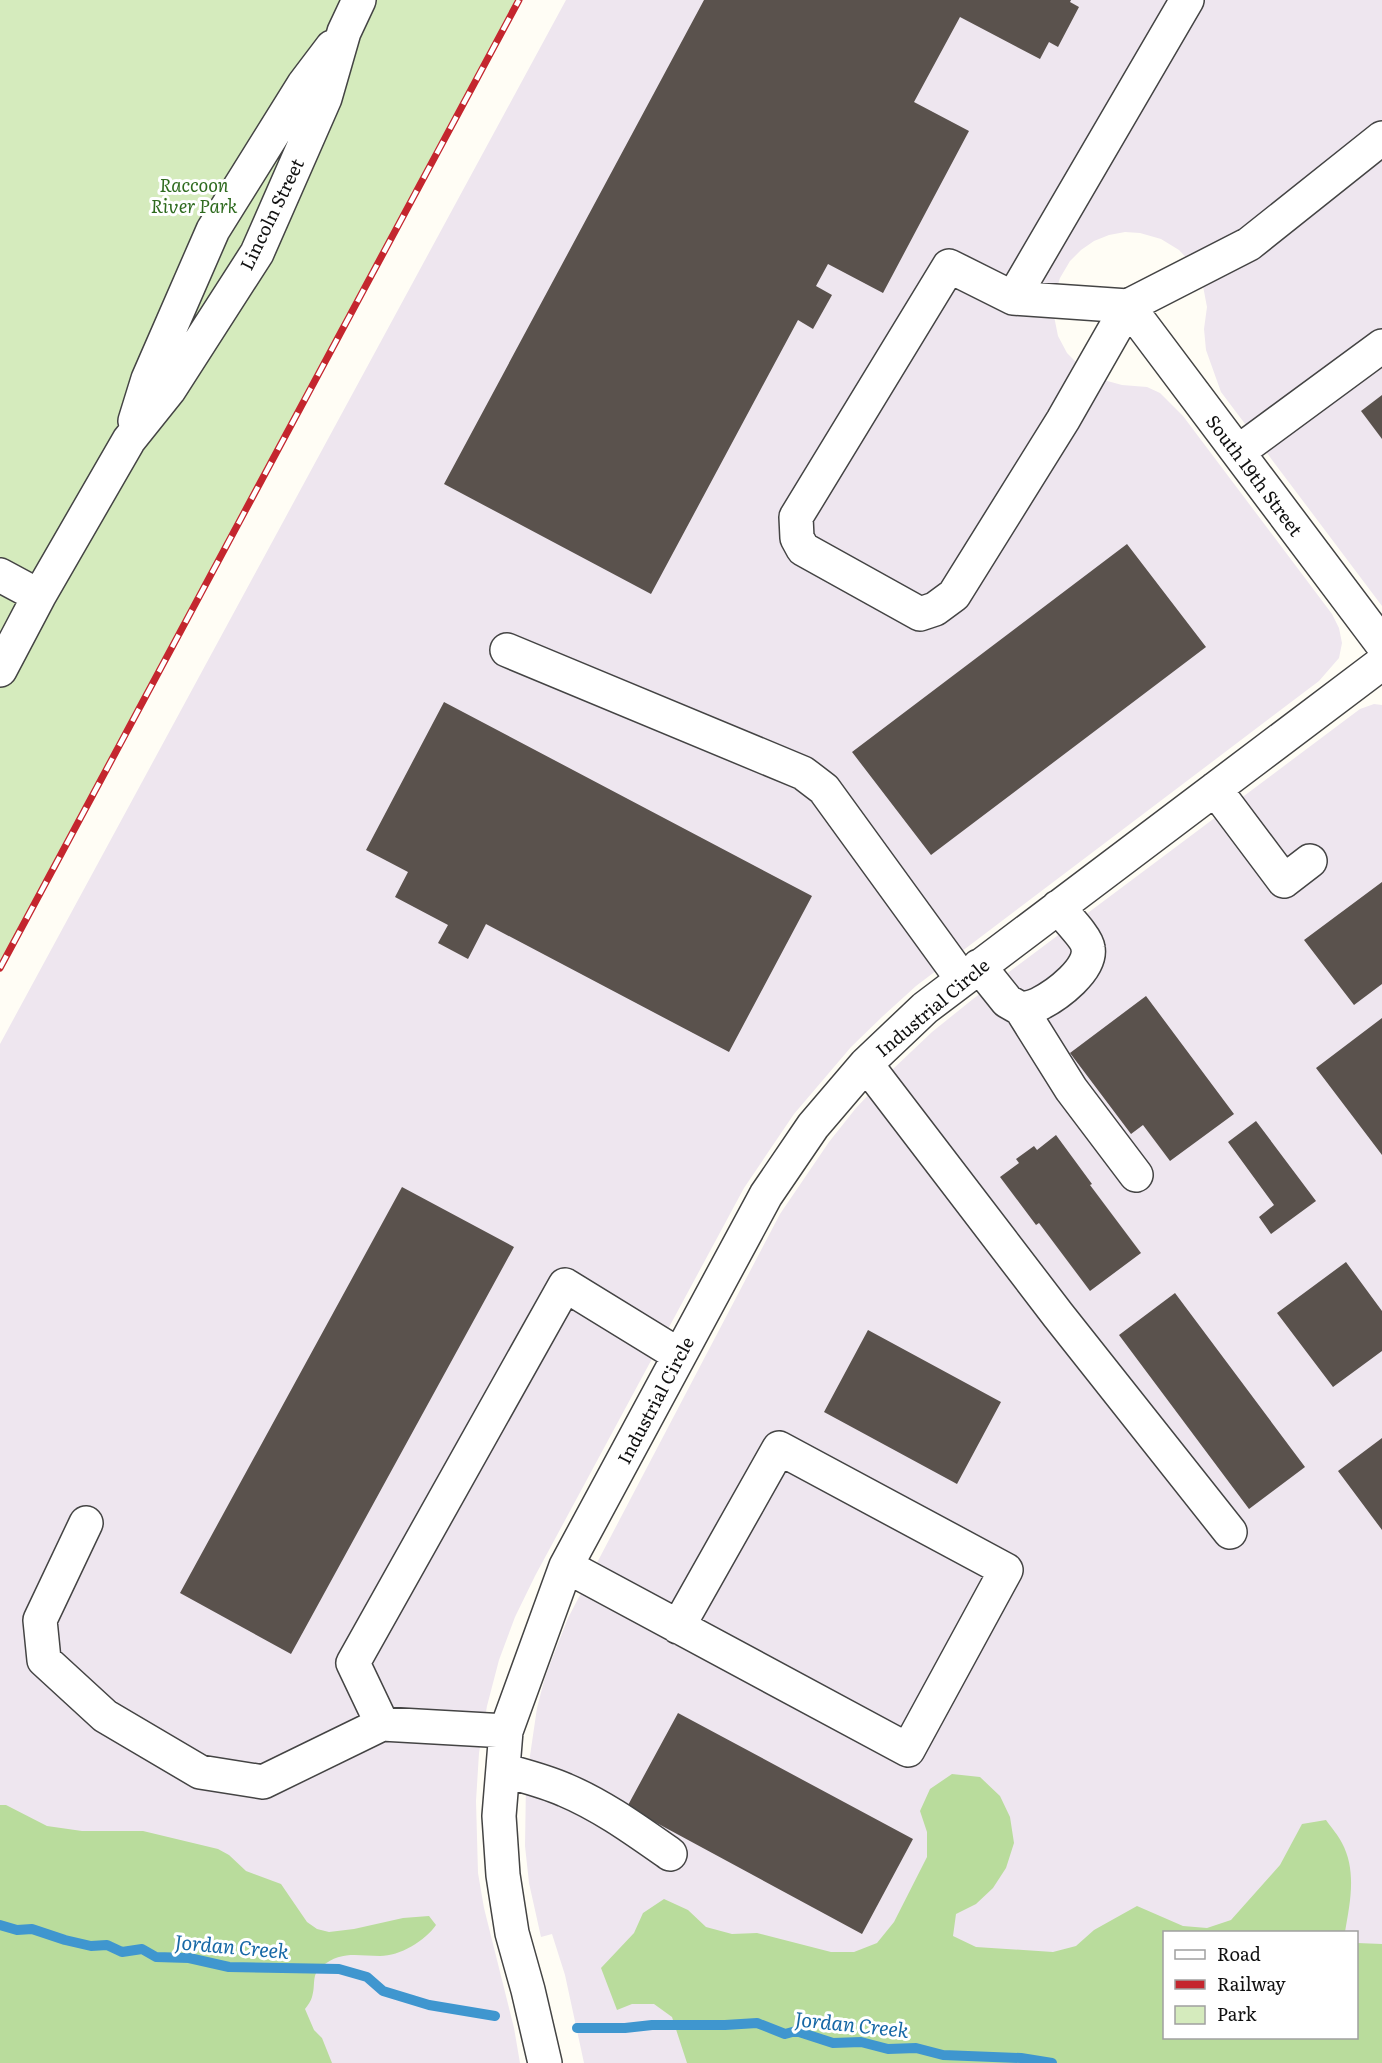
<svg xmlns="http://www.w3.org/2000/svg" width="1382" height="2063" viewBox="0 0 1382 2063" font-family="Literata,serif">
  <style>
    .industrial { fill: #eee6ef; fill-rule: evenodd }
    .green { fill: #d5ebbd }
    .forest { fill: #b9dc9c }
    .lines { fill: none; stroke-linecap: round; stroke-linejoin: round }
    .stream { stroke: #3f96cf; stroke-width: 10 }
    .building { fill: #5a524d }
    .minor-casing { stroke: #444; stroke-width: 36 }
    .minor { stroke: #fff; stroke-width: 33 }
    .rail-casing { stroke: #c4262e; stroke-width: 7 }
    .rail { stroke: #fff; stroke-width: 4.5; stroke-dasharray: 14; stroke-linecap: butt }
    .labels { text-anchor: middle; dominant-baseline: central; stroke-width: 6; stroke-linejoin: round; paint-order: stroke }
    .park-label { font-size: 18px; font-style: italic; fill: #2f6b1f; stroke: #fff }
    .street-label { font-size: 18px; fill: #111; stroke: #fff }
    .water-label { font-size: 20px; font-style: italic; fill: #1768a6; stroke: #fff }
  </style>
  <rect width="100%" height="100%" fill="#fffdf5"/>
  <path class="industrial" d="M 566,0 L 1382,0 L 1382,606 L 1221,392 L 1206,350 L 1204,329 L 1207,307 L 1203,286 L 1194,266 L 1179,250 L 1161,239 L 1140,233 L 1125,232 L 1109,235 L 1094,241 L 1081,250 L 1070,261 L 1060,278 L 1054,297 L 1054,316 L 1058,336 L 1067,353 L 1082,368 L 1100,379 L 1122,385 L 1147,387 L 1160,393 L 1183,416 L 1332,614 L 1339,628 L 1342,643 L 1339,658 L 1319,681 L 916,986 L 883,1016 L 851,1047 L 794,1114 L 744,1188 L 535,1576 L 515,1617 L 499,1660 L 487,1706 L 479,1753 L 476,1801 L 478,1873 L 484,1908 L 514,2028 L 520,2063 L 0,2063 L 0,1044 Z
    M 1374,704 L 1382,705 L 1382,2063 L 584,2063 L 565,1975 L 552,1934 L 541,1937 L 529,1883 L 525,1846 L 526,1783 L 537,1708 L 545,1677 L 568,1618 L 780,1214 L 829,1142 L 856,1108 L 893,1069 L 932,1032 L 973,999 L 1360,709 ZM 1164,1932 L 1356,1932 L 1356,2038 L 1164,2038 Z"/>
  <path class="green" d="M 0,0 L 519,0 L 0,968 Z"/>
  <path class="forest" d="M 952,1774 L 980,1777 L 1000,1796 L 1010,1817 L 1014,1843 L 1006,1868 L 993,1888 L 976,1904 L 956,1914 L 953,1936 L 976,1947 L 1053,1952 L 1076,1946 L 1094,1930 L 1137,1906 L 1183,1926 L 1207,1928 L 1231,1920 L 1280,1865 L 1302,1824 L 1326,1820 C 1331,1827 1338,1835 1342,1843 C 1357,1871 1350,1903 1345,1932 L 1164,1932 L 1164,2038 L 1356,2038 L 1357,1943 L 1382,1944 L 1382,2063 L 687,2063 L 672,2017 L 654,2004 L 632,2004 L 617,2010 L 601,1968 L 634,1933 L 643,1913 L 664,1899 L 688,1910 L 706,1927 L 732,1934 L 757,1933 L 831,1952 L 854,1952 L 877,1943 L 894,1922 L 927,1857 L 927,1832 L 920,1811 L 930,1789 Z
    M 0,1805 L 6,1805 L 47,1826 L 82,1831 L 143,1831 L 218,1849 L 229,1855 L 246,1871 L 281,1884 L 307,1922 L 317,1929 L 329,1932 L 354,1929 L 403,1918 L 429,1916 L 436,1925 C 425,1941 400,1956 380,1956 C 358,1956 341,1950 321,1967 C 311,1975 316,1985 312,1997 C 311,2001 308,2005 305,2009 L 314,2030 L 322,2038 L 332,2063 L 0,2063 Z"/>
  <g class="lines">
    <path class="stream" d="M 0,1925 L 17,1930 L 32,1929 L 65,1940 L 91,1946 L 107,1945 L 122,1952 L 142,1949 L 156,1957 L 189,1958 L 229,1967 L 339,1969 L 367,1977 L 383,1991 L 429,2005 L 495,2016
      M 577,2028 L 625,2028 L 652,2025 L 725,2025 L 757,2023 L 785,2034 L 796,2031 L 833,2043 L 861,2042 L 888,2049 L 916,2048 L 943,2055 L 1021,2058 L 1052,2063"/>
  </g>
  <path class="building" d="M 704,0 L 1071,0 L 1070,2 L 1079,7 L 1058,47 L 1049,42 L 1040,59 L 960,17 L 914,102 L 969,131 L 883,293 L 828,264 L 816,286 L 832,295 L 813,329 L 798,320 L 651,594 L 444,484 Z
    M 1382,395 L 1382,439 L 1361,411 Z
    M 1127,544 L 1206,647 L 931,855 L 852,752 Z
    M 444,702 L 812,896 L 729,1052 L 486,924 L 468,959 L 438,943 L 448,925 L 395,897 L 408,872 L 366,850 Z
    M 1382,882 L 1382,984 L 1354,1005 L 1304,940 Z
    M 1146,996 L 1234,1114 L 1170,1161 L 1143,1125 L 1131,1134 L 1070,1053 Z
    M 1382,1018 L 1382,1155 L 1316,1068 Z
    M 1256,1121 L 1316,1201 L 1271,1234 L 1259,1217 L 1274,1205 L 1228,1142 Z
    M 1056,1135 L 1092,1184 L 1090,1185 L 1141,1253 L 1090,1291 L 1039,1223 L 1036,1225 L 1000,1177 L 1019,1163 L 1016,1159 L 1034,1146 L 1037,1150 Z
    M 402,1187 L 514,1247 L 291,1654 L 180,1593 Z
    M 1346,1262 L 1382,1311 L 1382,1351 L 1333,1387 L 1277,1313 Z
    M 1175,1293 L 1305,1467 L 1249,1509 L 1119,1335 Z
    M 868,1330 L 1001,1402 L 957,1484 L 824,1412 Z
    M 1382,1438 L 1382,1530 L 1338,1471 Z
    M 678,1713 L 913,1839 L 862,1934 L 627,1807 Z"/>
  <g class="lines">
    <g class="minor-casing">
      <path id="minor" d="M 1187,0 L 1013,298 L 1128,306 L 1249,244 L 1382,138
        M 1013,298 L 949,266 L 796,517 L 797,538 L 803,549 L 920,614 L 935,609 L 954,595 L 1063,420 L 1128,306 L 1382,644
        M 135,421 L 148,379 L 213,230 L 304,84 L 332,47
        M 1238,452 L 1382,346
        M 0,575 L 39,596
        M 507,650 L 803,773 L 824,789 L 962,979
        M 0,670 L 39,596 L 129,440 L 169,390 L 257,253 L 325,98 L 344,32 L 359,0
        M 1215,789 L 1284,881 L 1310,861
        M 979,966 L 1007,1001 L 1021,1009 C 1027,1008 1034,1007 1039,1004 C 1057,995 1092,969 1088,948 C 1087,938 1065,916 1058,907
        M 1021,1009 L 1071,1089 L 1136,1175
        M 866,1064 L 1058,1315 L 1230,1532
        M 86,1523 L 40,1620 L 44,1660 L 105,1716 L 200,1772 L 263,1782 L 382,1724 L 506,1731
        M 566,1566 C 679,1628 793,1689 908,1750 L 1006,1570 L 779,1448 L 678,1627
        M 382,1724 L 353,1663 L 565,1285 L 679,1355
        M 503,1770 C 524,1776 545,1781 565,1790 C 603,1806 637,1831 670,1854
        M 545,2063 L 528,1990 L 512,1933 L 503,1875 L 499,1816 L 506,1731 L 566,1566 L 766,1195 L 813,1126 L 866,1064 L 925,1008 L 1382,663"/>
    </g>
    <use href="#minor" class="minor"/>
    <g class="rail-casing">
      <path id="rail" d="M 0,968 L 519,0"/>
    </g>
    <use href="#rail" class="rail"/>
  </g>
  <g class="labels">
    <g class="park-label">
      <text x="194" y="184">Raccoon<tspan x="194" dy="21">River Park</tspan></text>
    </g>
    <g class="street-label">
      <text transform="translate(271 214) rotate(-64)">Lincoln Street</text>
      <text transform="translate(1255 475) rotate(53)">South 19th Street</text>
      <text transform="translate(932 1007) rotate(-40)">Industrial Circle</text>
      <text transform="translate(655 1400) rotate(-62)">Industrial Circle</text>
    </g>
    <g class="water-label">
      <text transform="translate(232 1945) rotate(5)">Jordan Creek</text>
      <text transform="translate(852 2023) rotate(6)">Jordan Creek</text>
    </g>
  </g>
  <rect x="1163" y="1931" width="195" height="108" fill="#ffffff" stroke="#a0a0a0" stroke-width="1.5"/>
  <rect x="1175" y="1950" width="30" height="9" fill="#ffffff" stroke="#a0a0a0" stroke-width="1.5"/>
  <text x="1217" y="1961" font-size="18" fill="#111111">Road</text>
  <rect x="1175" y="1980" width="30" height="9" fill="#c4262e" stroke="#a0a0a0" stroke-width="1.5"/>
  <text x="1217" y="1991" font-size="18" fill="#111111">Railway</text>
  <rect x="1175" y="2006" width="30" height="18" fill="#d5ebbd" stroke="#a0a0a0" stroke-width="1.5"/>
  <text x="1217" y="2021" font-size="18" fill="#111111">Park</text>
</svg>
